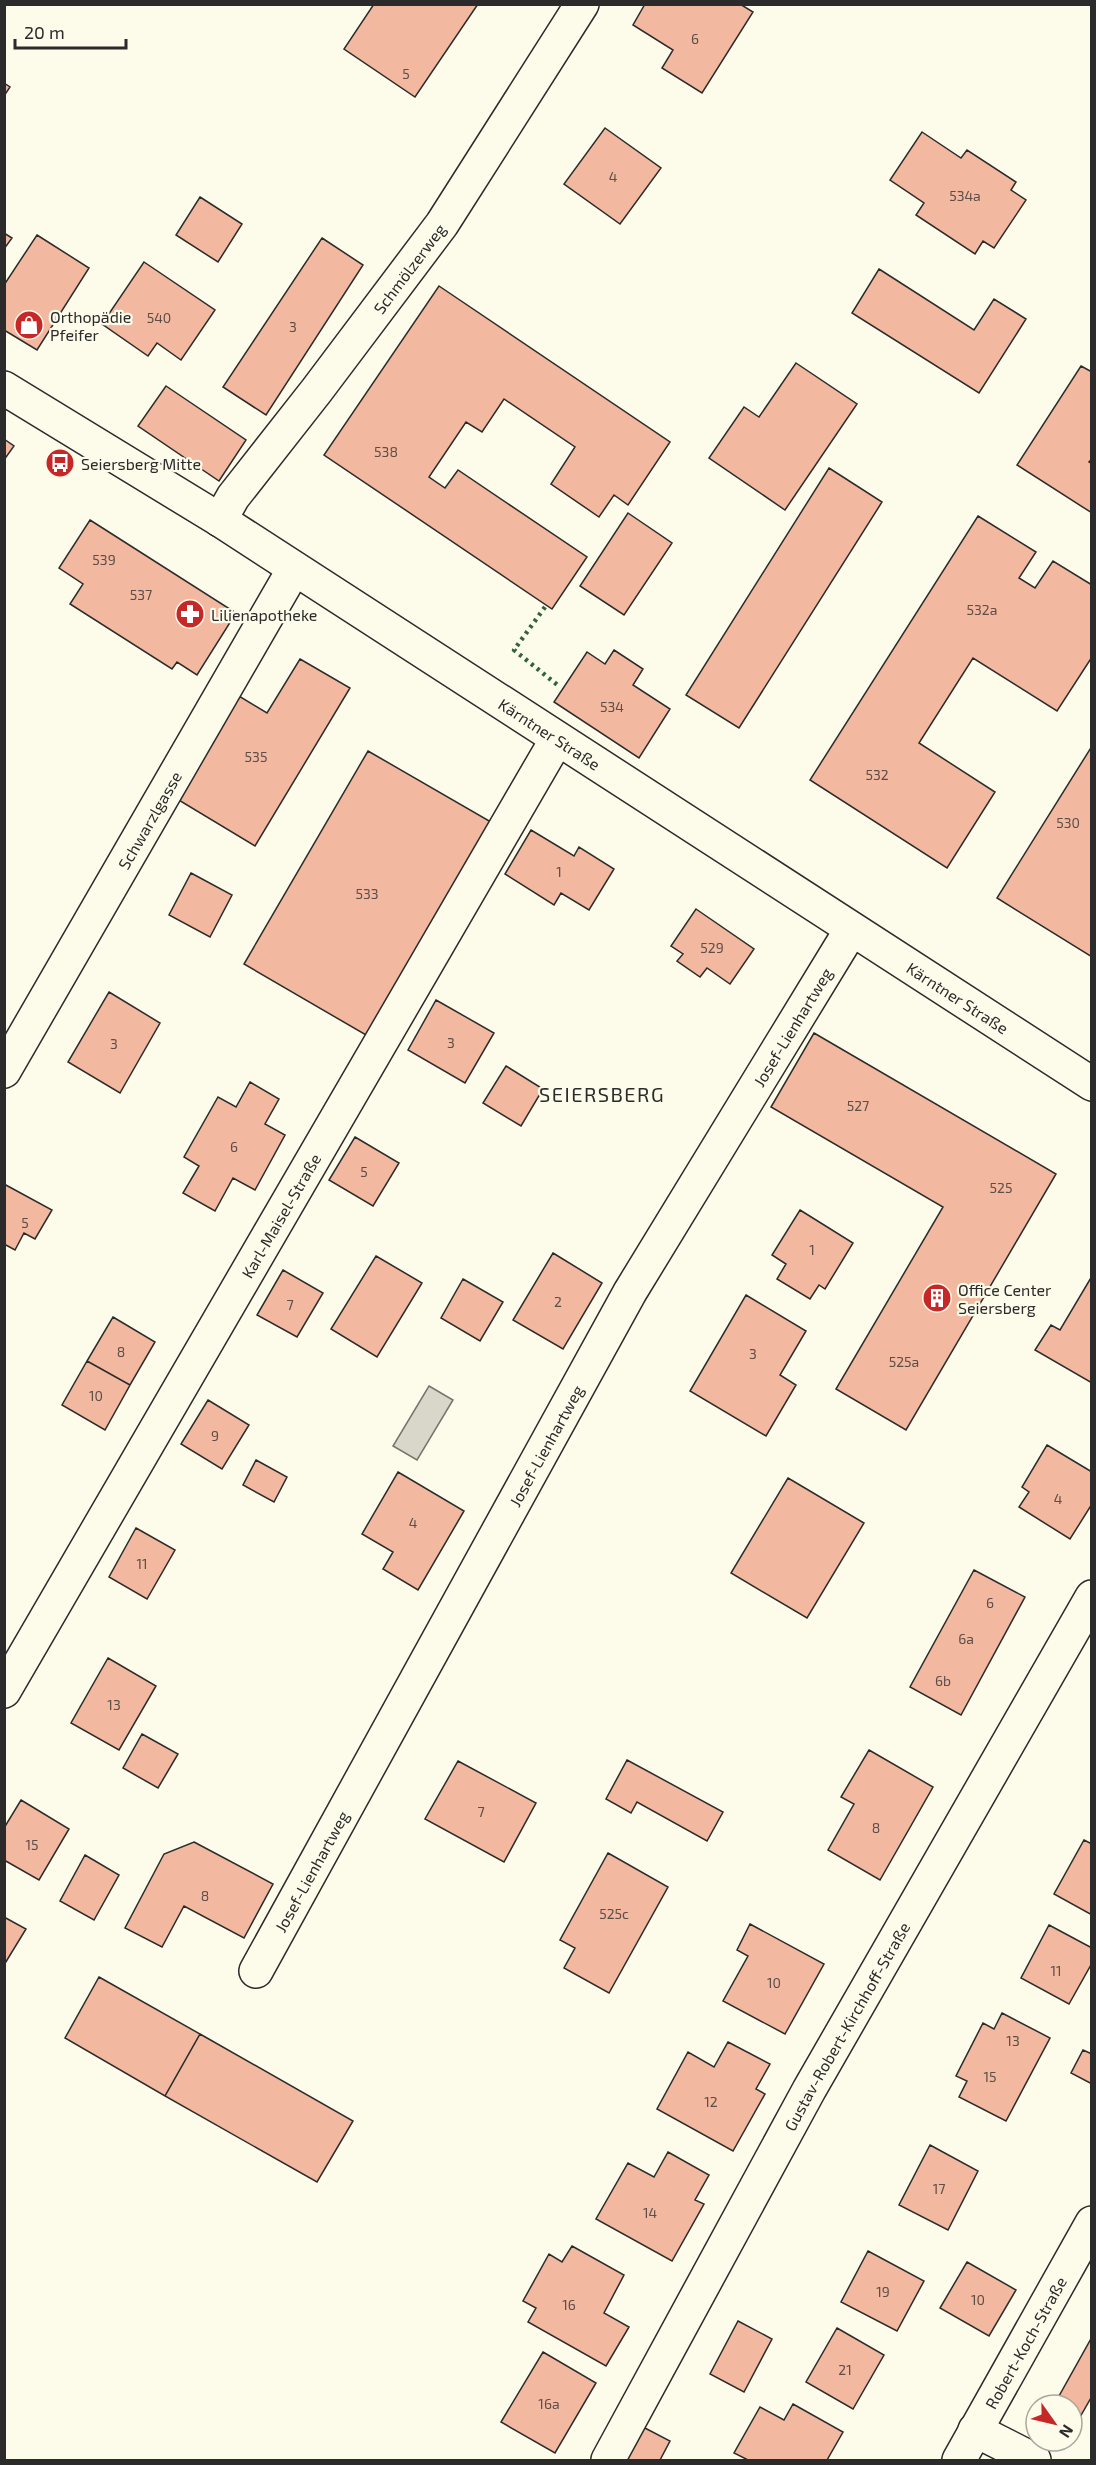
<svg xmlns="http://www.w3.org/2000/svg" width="1096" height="2465" viewBox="0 0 1096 2465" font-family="'Exo 2',sans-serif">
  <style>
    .water { fill: #d8d7c9; stroke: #74746e; stroke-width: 1.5 }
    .building { fill: #f2b8a0; stroke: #2b2b2b; stroke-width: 1.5 }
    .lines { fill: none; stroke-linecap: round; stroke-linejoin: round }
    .street-casing { stroke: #2b2b2b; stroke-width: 36 }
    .primary-casing { stroke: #2b2b2b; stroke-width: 36 }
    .street { stroke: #fdfbea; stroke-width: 33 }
    .primary { stroke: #fdfbea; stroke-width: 33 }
    .hedge { stroke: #34623c; stroke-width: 4.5; stroke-dasharray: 3 4.5; stroke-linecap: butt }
    .labels { text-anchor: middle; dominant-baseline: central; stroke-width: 4.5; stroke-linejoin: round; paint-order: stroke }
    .number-label { font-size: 14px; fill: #5d4e48 }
    .street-label { font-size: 16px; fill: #2b2b2b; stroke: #fdfbea }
    .poi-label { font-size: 16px; fill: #2b2b2b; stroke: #fdfbea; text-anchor: start }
    .quarter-label { font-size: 20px; letter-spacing: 1.5px; fill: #2b2b2b; stroke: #fdfbea }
  </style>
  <rect width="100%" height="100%" fill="#fdfbea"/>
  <path class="water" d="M 429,1386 L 453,1400 L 417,1460 L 393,1446 Z"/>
  <path class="building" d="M 374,4 L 478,4 L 415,97 L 344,49 Z
    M 645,4 L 740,4 L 753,12 L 702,93 L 662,68 L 673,50 L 633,25 Z
    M 4,83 L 10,87 L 4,96 Z
    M 605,128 L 661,168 L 620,224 L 564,184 Z
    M 922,132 L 961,158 L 967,150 L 1016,182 L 1011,190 L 1026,200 L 994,248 L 983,241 L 975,254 L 916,215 L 924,203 L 890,180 Z
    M 200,197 L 242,224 L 218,262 L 176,235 Z
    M 4,233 L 12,238 L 4,249 Z
    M 37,235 L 89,268 L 37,350 L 4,330 L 4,285 Z
    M 322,238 L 363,265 L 266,415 L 223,387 Z
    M 144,262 L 215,310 L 181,360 L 157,343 L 148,356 L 102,324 Z
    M 879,269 L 974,330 L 994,299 L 1026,319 L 979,393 L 852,313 Z
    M 439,286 L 670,442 L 628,505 L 614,495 L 599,517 L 551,484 L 575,447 L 504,399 L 482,432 L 466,422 L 429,477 L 445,488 L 458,470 L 587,557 L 552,609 L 324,455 Z
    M 796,363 L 857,404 L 785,510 L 709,458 L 744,407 L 759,417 Z
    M 1081,366 L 1092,372 L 1092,459 L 1089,462 L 1092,464 L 1092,513 L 1017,465 Z
    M 166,386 L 246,440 L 219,481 L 138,426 Z
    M 4,439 L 14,446 L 4,460 Z
    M 829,468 L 882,502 L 739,728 L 686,695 Z
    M 628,513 L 672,543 L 624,615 L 580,586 Z
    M 978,516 L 1036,552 L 1019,578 L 1035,588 L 1053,561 L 1092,585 L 1092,657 L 1057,711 L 973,658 L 919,743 L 995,792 L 947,868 L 810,780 Z
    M 90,520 L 236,613 L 197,675 L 177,662 L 172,669 L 70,604 L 83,584 L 59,568 Z
    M 614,650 L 643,669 L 633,685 L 670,709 L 639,758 L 554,702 L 587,652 L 605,664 Z
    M 300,659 L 350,688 L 255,846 L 177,799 L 239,696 L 267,713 Z
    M 1092,746 L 1092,957 L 997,898 Z
    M 368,751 L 491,822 L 366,1035 L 244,964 Z
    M 531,830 L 574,856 L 579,847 L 614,869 L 589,910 L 561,893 L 554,905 L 505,874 Z
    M 191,873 L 232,895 L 210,937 L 169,915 Z
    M 696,909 L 754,949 L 730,984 L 707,968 L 700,977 L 677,961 L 683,954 L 671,946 Z
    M 109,992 L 160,1023 L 120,1093 L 68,1062 Z
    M 436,1000 L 494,1033 L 465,1083 L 408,1050 Z
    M 814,1033 L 1056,1174 L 906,1430 L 836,1389 L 943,1207 L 771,1107 Z
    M 506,1066 L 543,1089 L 521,1126 L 483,1103 Z
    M 250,1082 L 279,1099 L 265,1124 L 285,1135 L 255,1190 L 233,1178 L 215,1211 L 183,1193 L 199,1166 L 184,1157 L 218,1097 L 236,1107 Z
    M 355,1137 L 399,1163 L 373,1206 L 329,1180 Z
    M 4,1184 L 52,1210 L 35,1239 L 24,1233 L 15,1250 L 4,1244 Z
    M 800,1210 L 853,1243 L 825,1289 L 819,1285 L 810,1299 L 777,1279 L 786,1264 L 772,1255 Z
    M 553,1253 L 602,1283 L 563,1349 L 513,1320 Z
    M 376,1256 L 422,1283 L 377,1357 L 331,1329 Z
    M 283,1270 L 323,1293 L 297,1337 L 257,1315 Z
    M 1092,1276 L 1092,1383 L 1035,1350 L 1051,1325 L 1060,1330 Z
    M 463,1279 L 503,1302 L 480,1341 L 441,1318 Z
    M 746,1295 L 806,1331 L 780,1375 L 796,1385 L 766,1436 L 690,1391 Z
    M 113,1317 L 155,1342 L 130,1385 L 87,1361 Z
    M 87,1361 L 130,1385 L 105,1430 L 62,1405 Z
    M 208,1400 L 249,1425 L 222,1469 L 181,1444 Z
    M 1047,1445 L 1092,1472 L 1092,1504 L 1070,1539 L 1019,1507 L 1029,1492 L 1022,1487 Z
    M 256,1460 L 287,1477 L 274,1502 L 243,1485 Z
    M 398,1472 L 464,1511 L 418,1590 L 383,1569 L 393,1552 L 362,1534 Z
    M 788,1478 L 864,1523 L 807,1618 L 731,1573 Z
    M 136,1528 L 175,1550 L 147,1599 L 109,1577 Z
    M 974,1570 L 1025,1597 L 961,1715 L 910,1687 Z
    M 108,1658 L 156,1686 L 119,1750 L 71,1723 Z
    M 142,1734 L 178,1754 L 158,1788 L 123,1768 Z
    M 869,1750 L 933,1787 L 880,1880 L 828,1850 L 854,1804 L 841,1797 Z
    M 627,1760 L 723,1812 L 707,1841 L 637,1802 L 631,1813 L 606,1799 Z
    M 458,1761 L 536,1803 L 504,1862 L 425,1819 Z
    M 21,1800 L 69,1829 L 39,1880 L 4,1860 L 4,1828 Z
    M 1084,1840 L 1092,1844 L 1092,1915 L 1054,1894 Z
    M 194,1842 L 273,1884 L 244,1938 L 184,1906 L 162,1947 L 125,1928 L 164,1854 Z
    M 608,1853 L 668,1887 L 609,1993 L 564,1968 L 575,1948 L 560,1940 Z
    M 85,1855 L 119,1875 L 94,1920 L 60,1901 Z
    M 4,1917 L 26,1929 L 4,1965 Z
    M 750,1924 L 824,1964 L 785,2034 L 723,2001 L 748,1956 L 737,1950 Z
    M 1049,1925 L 1092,1948 L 1092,1963 L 1069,2004 L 1021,1978 Z
    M 99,1977 L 200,2034 L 165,2096 L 65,2038 Z
    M 1002,2013 L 1050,2038 L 1006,2121 L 959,2097 L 967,2081 L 956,2076 L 983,2023 L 994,2029 Z
    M 200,2034 L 353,2121 L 317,2182 L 165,2096 Z
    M 728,2042 L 770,2064 L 756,2089 L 765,2094 L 733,2151 L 657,2109 L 688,2052 L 714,2067 Z
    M 1083,2050 L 1092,2054 L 1092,2084 L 1071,2073 Z
    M 930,2145 L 978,2171 L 948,2230 L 899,2205 Z
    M 668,2152 L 709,2175 L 695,2200 L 704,2204 L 672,2261 L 596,2219 L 628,2163 L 654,2177 Z
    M 572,2246 L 624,2275 L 604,2313 L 629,2327 L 606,2366 L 528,2322 L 536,2308 L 523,2301 L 549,2254 L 562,2262 Z
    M 868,2251 L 924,2281 L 897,2331 L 841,2302 Z
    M 967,2262 L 1016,2290 L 989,2336 L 940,2308 Z
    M 738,2321 L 772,2339 L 744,2392 L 710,2374 Z
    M 837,2328 L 884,2355 L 853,2409 L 806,2382 Z
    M 1092,2337 L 1092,2396 L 1072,2431 L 1072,2405 L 1054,2405 Z
    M 543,2352 L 596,2383 L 555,2453 L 501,2422 Z
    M 793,2404 L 843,2432 L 827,2460 L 748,2460 L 734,2453 L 760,2407 L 784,2420 Z
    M 643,2427 L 670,2441 L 660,2460 L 625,2460 Z
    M 1050,2441 L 1067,2441 L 1063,2448 Z"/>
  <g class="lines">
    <g class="street-casing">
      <g id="street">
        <path id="s1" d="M 220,520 L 233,497 L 317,390 L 442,224 L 582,4"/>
        <path id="s2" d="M 4,1071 L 294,569"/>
        <path id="s3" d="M 4,1691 L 557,739"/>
        <path id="s4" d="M 256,1971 L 630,1292 L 851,930"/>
        <path d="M 975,2430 L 1034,2460"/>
        <path id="s5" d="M 608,2460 L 809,2090 L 1092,1597"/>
        <path id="s6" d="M 959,2460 L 1092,2223"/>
      </g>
    </g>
    <g class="primary-casing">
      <g id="primary">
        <path id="s7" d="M 4,388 L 220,520 L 1092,1084"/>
      </g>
    </g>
    <use href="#street" class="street"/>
    <use href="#primary" class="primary"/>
    <path class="hedge" d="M 545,607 L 514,650 L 560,687"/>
  </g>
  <defs>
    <g id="shop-disc" transform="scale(1.5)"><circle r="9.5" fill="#c62828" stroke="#fdfbea"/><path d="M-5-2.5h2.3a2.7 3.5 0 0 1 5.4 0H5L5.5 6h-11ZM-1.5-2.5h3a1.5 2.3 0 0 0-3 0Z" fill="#fff"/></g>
    <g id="bus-disc" transform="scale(1.5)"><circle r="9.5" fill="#c62828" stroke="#fdfbea"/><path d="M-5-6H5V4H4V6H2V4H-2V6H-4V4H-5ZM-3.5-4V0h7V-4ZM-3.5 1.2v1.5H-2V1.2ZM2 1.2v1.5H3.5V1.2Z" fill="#fff"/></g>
    <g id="pharmacy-disc" transform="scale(1.5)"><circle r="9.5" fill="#c62828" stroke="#fdfbea"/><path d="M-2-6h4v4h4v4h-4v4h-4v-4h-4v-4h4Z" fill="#fff"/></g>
    <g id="building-disc" transform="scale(1.5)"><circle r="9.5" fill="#c62828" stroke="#fdfbea"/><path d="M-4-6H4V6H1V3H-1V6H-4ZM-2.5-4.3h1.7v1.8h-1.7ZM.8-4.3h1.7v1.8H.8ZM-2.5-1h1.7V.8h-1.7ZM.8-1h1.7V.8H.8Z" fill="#fff"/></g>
  </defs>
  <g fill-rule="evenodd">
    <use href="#shop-disc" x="29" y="325"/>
    <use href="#bus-disc" x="60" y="463"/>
    <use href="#pharmacy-disc" x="190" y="614"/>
    <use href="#building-disc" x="937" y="1298"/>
  </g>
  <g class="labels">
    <g class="number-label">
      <text x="695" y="38">6</text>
      <text x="406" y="73">5</text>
      <text x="613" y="176">4</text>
      <text x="965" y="195">534a</text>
      <text x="159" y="317">540</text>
      <text x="293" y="326">3</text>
      <text x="386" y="451">538</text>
      <text x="104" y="559">539</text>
      <text x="141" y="594">537</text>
      <text x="982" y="609">532a</text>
      <text x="612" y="706">534</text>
      <text x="256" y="756">535</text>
      <text x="877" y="774">532</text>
      <text x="1068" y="822">530</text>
      <text x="559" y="871">1</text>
      <text x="367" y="893">533</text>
      <text x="712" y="947">529</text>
      <text x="451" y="1042">3</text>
      <text x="114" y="1043">3</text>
      <text x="858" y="1105">527</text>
      <text x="234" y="1146">6</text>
      <text x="364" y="1171">5</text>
      <text x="1001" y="1187">525</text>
      <text x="25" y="1222">5</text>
      <text x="812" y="1249">1</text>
      <text x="558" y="1301">2</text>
      <text x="290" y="1304">7</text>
      <text x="121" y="1351">8</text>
      <text x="753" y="1353">3</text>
      <text x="904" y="1361">525a</text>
      <text x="96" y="1395">10</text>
      <text x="215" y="1435">9</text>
      <text x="1058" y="1498">4</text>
      <text x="413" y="1522">4</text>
      <text x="142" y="1563">11</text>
      <text x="990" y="1602">6</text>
      <text x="966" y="1638">6a</text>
      <text x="943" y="1680">6b</text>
      <text x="114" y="1704">13</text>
      <text x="481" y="1811">7</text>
      <text x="876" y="1827">8</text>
      <text x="32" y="1844">15</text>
      <text x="205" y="1895">8</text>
      <text x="614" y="1913">525c</text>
      <text x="1056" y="1970">11</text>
      <text x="774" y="1982">10</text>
      <text x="1013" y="2040">13</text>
      <text x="990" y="2076">15</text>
      <text x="711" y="2101">12</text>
      <text x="939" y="2188">17</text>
      <text x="650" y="2212">14</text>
      <text x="883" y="2291">19</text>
      <text x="978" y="2299">10</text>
      <text x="569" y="2304">16</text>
      <text x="845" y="2369">21</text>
      <text x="549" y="2403">16a</text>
    </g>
    <g class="street-label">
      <text stroke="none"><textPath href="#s1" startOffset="315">Schmölzerweg</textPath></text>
      <text stroke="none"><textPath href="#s7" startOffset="646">Kärntner Straße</textPath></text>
      <text stroke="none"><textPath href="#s2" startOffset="290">Schwarzlgasse</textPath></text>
      <text stroke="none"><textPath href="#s7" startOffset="1132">Kärntner Straße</textPath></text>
      <text stroke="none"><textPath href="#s4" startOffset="1086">Josef-Lienhartweg</textPath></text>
      <text stroke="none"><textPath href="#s3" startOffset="550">Karl-Maisel-Straße</textPath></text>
      <text stroke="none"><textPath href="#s4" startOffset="600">Josef-Lienhartweg</textPath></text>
      <text stroke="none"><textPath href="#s4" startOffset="114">Josef-Lienhartweg</textPath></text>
      <text stroke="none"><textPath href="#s5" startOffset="495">Gustav-Robert-Kirchhoff-Straße</textPath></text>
      <text stroke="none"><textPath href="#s6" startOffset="135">Robert-Koch-Straße</textPath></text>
    </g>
    <g class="poi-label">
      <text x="50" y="316">Orthopädie<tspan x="50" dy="18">Pfeifer</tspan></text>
      <text x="81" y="463">Seiersberg Mitte</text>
      <text x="211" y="614">Lilienapotheke</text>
      <text x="958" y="1289">Office Center<tspan x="958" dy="18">Seiersberg</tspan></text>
    </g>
    <g class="quarter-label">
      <text x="602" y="1094">SEIERSBERG</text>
    </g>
  </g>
  <rect width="1096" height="2465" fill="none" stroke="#2b2b2b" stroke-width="12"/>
  <g transform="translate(1054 2423) rotate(124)"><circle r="28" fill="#fdfbea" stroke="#a9a89e" stroke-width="1.5"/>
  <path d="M0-4.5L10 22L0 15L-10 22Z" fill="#c62828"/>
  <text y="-9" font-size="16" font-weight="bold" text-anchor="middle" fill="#2b2b2b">N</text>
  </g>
  <path d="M15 39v9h111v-9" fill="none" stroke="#2b2b2b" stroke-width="3"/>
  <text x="24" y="39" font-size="18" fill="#2b2b2b" stroke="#fdfbea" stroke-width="4.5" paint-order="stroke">20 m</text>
</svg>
